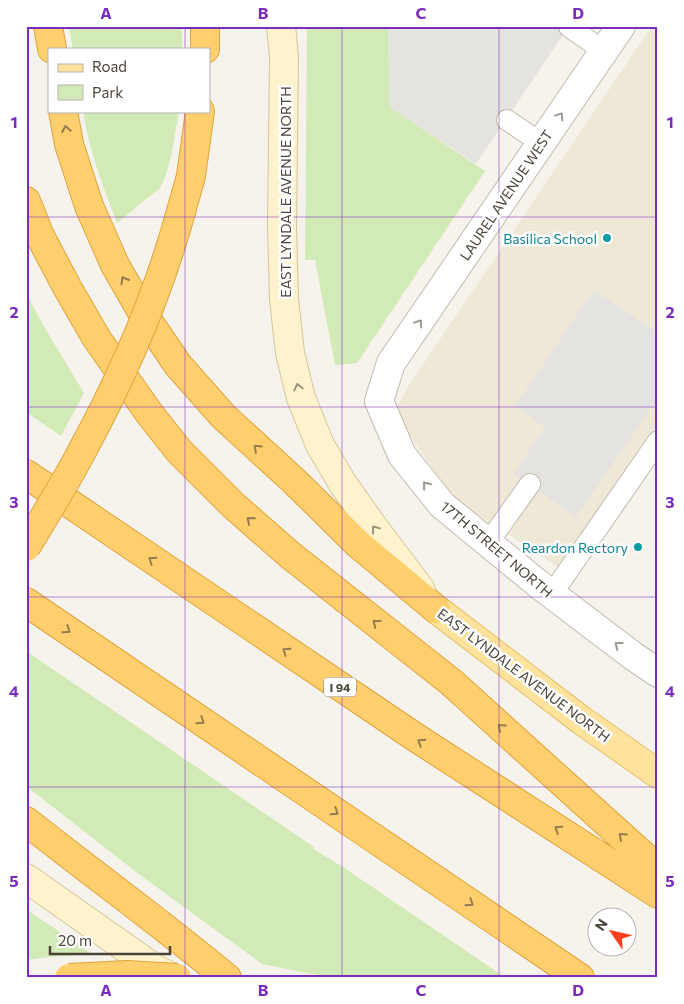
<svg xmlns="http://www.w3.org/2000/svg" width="684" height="1004" viewBox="0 0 684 1004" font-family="Commissioner,sans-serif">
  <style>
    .education { fill: #efe8d6 }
    .green { fill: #d2eab5 }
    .parking { fill: #e5e3e0 }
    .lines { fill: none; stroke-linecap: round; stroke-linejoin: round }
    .service-casing { stroke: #c2bbae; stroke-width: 22 }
    .minor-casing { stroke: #c2bbae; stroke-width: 30 }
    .secondary-casing { stroke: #d6c79b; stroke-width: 30 }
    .primary-casing { stroke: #e6c16a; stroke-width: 30 }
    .motorway-casing { stroke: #e0a43c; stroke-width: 30 }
    .service { stroke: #fff; stroke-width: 20 }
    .minor { stroke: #fff; stroke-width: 28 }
    .secondary { stroke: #fff3cd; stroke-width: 28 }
    .primary { stroke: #ffe39c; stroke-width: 28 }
    .motorway { stroke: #ffcf6e; stroke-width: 28 }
    .motorway-bridge-casing { stroke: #e0a43c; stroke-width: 30; stroke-linecap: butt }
    .motorway-bridge { stroke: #ffcf6e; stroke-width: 28 }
    .oneway { stroke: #9c9892 }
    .oneway2 { stroke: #937c4e }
    .oneway3 { stroke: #9c937c }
    .grid { fill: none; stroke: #7b2cbf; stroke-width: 1; stroke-opacity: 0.55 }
    .culture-dot { fill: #0f9aa8; stroke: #fff; stroke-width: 2 }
    .labels { text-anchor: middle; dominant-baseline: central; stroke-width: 5; stroke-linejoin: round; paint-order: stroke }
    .shield { fill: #fff; stroke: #817c74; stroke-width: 1 }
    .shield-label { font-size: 12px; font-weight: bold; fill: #4b4439 }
    .street-label { font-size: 14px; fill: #4b4439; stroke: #fff }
    .culture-label { font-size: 14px; fill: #0d838f; stroke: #fff; text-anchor: end }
    .neatline { fill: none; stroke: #7b2cbf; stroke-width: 2 }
    .grid-label { font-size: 16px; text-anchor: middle; font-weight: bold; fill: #7b2cbf }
  </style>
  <rect width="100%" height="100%" fill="#f6f3ec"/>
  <path class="education" d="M 652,26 L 658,26 L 658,424 L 561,569 L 455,500 L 401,423 L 398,405 L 407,388 Z"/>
  <path class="green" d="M 69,26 L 182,26 L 182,49 L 73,49 Z
    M 307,26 L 388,26 L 390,107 L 485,171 L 357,363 L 335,365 L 315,260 L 305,260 Z
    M 83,111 L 179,111 C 174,137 172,165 160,188 L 117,223 C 103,187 89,150 83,111 Z
    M 26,293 L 43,325 L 84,393 L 61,436 L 26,412 Z
    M 26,651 L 314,847 L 313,849 L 343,867 L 506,978 L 333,978 L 262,964 L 140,875 L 26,786 Z
    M 26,909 L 92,954 L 49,957 L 26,960 Z"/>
  <path class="parking" d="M 388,26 L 569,26 L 476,164 L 390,107 Z
    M 594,290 L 658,333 L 658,398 L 576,517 L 514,474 L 545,427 L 515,406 Z"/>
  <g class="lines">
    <g class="service-casing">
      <path id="service" d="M 569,27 L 604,51
        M 507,120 L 541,143
        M 488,543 L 530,484
        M 552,594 L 658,441"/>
    </g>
    <g class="minor-casing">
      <path id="minor" d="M 621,26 L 391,363 L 379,401 L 402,455 L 442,505 L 537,583 L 633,656 L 658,673"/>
    </g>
    <g class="secondary-casing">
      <path id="secondary" d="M 281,26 L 284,57 L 282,227 L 284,299 L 290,353 L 301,398 L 320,445 L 343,484 L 372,525 L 421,590
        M 26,878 L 157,970 L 174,978"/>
    </g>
    <g class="primary-casing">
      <path id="primary" d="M 436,609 L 581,720 L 658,774"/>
    </g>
    <g class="motorway-casing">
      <path id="motorway" d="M 48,26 L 52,49
        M 205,49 L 205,26
        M 63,111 L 69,144 L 89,206 L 115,265 L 142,312 L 178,365 L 224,417 L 293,480 L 358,544 L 436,609
        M 26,201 L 40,236 L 68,289 L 97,339 L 149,413 L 179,451 L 233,505 L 290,555 L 451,682 L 658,869
        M 182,208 L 191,176 L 200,111
        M 26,474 L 415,737 L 658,894
        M 26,602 L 580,978
        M 26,821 C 93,874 162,924 227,978"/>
    </g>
    <use href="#service" class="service"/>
    <use href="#minor" class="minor"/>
    <use href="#secondary" class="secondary"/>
    <use href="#primary" class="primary"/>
    <use href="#motorway" class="motorway"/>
    <g class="motorway-bridge-casing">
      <path id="motorway-bridge" d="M 26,547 C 45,515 65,484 82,451 C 124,374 159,293 182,208
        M 69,978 L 127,975 L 177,978"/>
    </g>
    <use href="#motorway-bridge" class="motorway-bridge"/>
  </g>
  <defs><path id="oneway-chevron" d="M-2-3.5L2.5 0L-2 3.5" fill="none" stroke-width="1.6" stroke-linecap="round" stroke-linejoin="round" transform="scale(1.25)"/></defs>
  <g class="oneway">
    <use href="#oneway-chevron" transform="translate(560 116) rotate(-56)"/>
    <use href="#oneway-chevron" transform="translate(419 323) rotate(-56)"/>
    <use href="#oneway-chevron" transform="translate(426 485) rotate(-129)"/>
    <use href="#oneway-chevron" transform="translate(618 645) rotate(-143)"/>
  </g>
  <g class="oneway2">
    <use href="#oneway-chevron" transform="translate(66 129) rotate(-100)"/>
    <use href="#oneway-chevron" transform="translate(124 280) rotate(-120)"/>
    <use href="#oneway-chevron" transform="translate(257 448) rotate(-137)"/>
    <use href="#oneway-chevron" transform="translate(250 520) rotate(-139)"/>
    <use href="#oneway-chevron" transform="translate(152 560) rotate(-146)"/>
    <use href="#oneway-chevron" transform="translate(376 623) rotate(-142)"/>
    <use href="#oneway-chevron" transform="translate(67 630) rotate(34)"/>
    <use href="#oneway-chevron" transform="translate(286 651) rotate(-146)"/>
    <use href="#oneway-chevron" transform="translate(201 721) rotate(34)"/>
    <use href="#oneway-chevron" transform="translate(501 727) rotate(-138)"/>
    <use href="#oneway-chevron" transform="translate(421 742) rotate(-147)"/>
    <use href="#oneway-chevron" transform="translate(335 812) rotate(34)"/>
    <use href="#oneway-chevron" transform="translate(558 829) rotate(-147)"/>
    <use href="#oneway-chevron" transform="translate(622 836) rotate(-138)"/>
    <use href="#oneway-chevron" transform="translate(470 903) rotate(34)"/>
  </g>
  <g class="oneway3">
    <use href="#oneway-chevron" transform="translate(298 387) rotate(-103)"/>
    <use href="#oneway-chevron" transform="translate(375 529) rotate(-127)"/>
  </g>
  <path class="grid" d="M 185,26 L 185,49M 342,26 L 342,978M 499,26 L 499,978M 185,111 L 185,978M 26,217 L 658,217M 26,407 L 658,407M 26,597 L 658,597M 26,787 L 658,787"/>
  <g class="culture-dot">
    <circle cx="607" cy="238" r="5"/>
    <circle cx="638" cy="547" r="5"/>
  </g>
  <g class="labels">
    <rect class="shield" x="324" y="677.5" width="32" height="19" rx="4"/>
    <g class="shield-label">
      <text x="340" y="687">I 94</text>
    </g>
    <g class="street-label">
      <text transform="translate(285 192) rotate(-90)">EAST LYNDALE AVENUE NORTH</text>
      <text transform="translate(506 195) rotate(-56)">LAUREL AVENUE WEST</text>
      <text transform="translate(497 549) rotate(40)">17TH STREET NORTH</text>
      <text transform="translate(524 675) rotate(37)">EAST LYNDALE AVENUE NORTH</text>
    </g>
    <g class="culture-label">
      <text x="597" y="238">Basilica School</text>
      <text x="628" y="547">Reardon Rectory</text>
    </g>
  </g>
  <rect width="684" height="1004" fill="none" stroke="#ffffff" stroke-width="55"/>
  <rect x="48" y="48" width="162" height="65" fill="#ffffff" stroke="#b7b4b0"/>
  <rect x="58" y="64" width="25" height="8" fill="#ffe39c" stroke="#b7b4b0"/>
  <text x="92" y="72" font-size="15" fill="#4b4439">Road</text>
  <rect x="58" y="85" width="25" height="15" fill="#d2eab5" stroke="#b7b4b0"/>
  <text x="92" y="98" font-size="15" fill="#4b4439">Park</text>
  <g transform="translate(612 932) rotate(304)"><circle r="24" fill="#ffffff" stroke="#b7b4b0"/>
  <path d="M0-4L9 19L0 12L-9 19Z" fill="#fc3f1d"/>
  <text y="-8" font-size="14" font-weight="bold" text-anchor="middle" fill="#4b4439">N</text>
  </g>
  <path d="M50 946v8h120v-8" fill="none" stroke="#4b4439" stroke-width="2.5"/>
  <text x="58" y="946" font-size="15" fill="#4b4439" stroke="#ffffff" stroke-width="4" paint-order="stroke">20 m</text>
  <rect x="28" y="28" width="628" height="948" class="neatline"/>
  <g class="grid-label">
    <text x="106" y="19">A</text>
    <text x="263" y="19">B</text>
    <text x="421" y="19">C</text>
    <text x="578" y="19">D</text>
    <text x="14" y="128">1</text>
    <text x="670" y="128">1</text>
    <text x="14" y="318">2</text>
    <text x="670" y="318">2</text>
    <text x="14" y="508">3</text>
    <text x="670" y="508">3</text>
    <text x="14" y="697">4</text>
    <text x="670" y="697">4</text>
    <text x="14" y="887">5</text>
    <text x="670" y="887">5</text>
    <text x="106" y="996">A</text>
    <text x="263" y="996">B</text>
    <text x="421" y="996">C</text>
    <text x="578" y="996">D</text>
  </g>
</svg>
